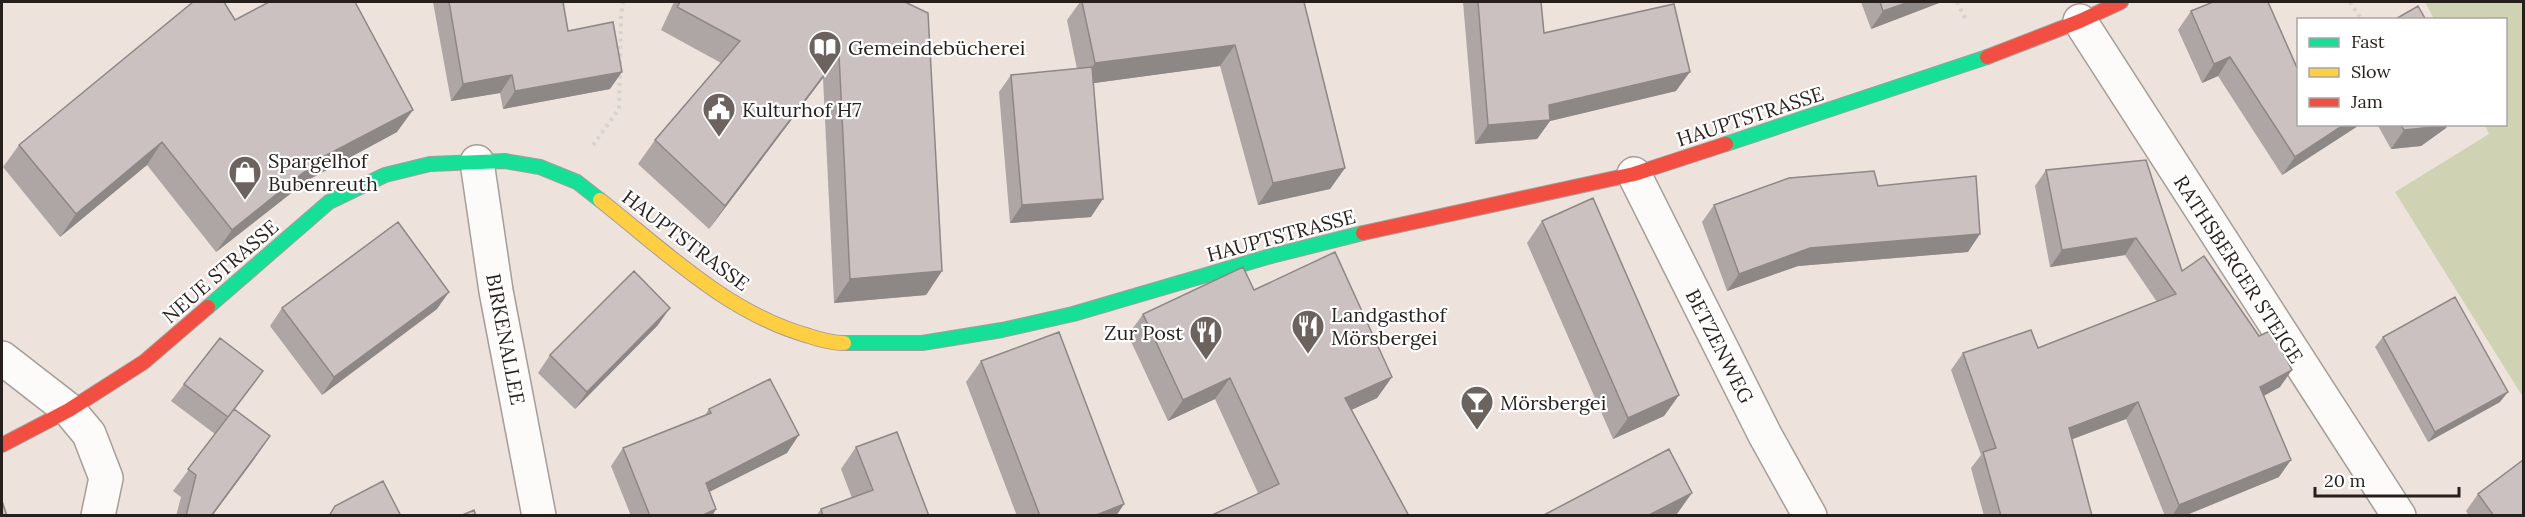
<svg xmlns="http://www.w3.org/2000/svg" width="2525" height="517" viewBox="0 0 2525 517" font-family="Lora,serif">
  <style>
    .green { fill: #cfd3b3 }
    .lines { fill: none; stroke-linecap: round; stroke-linejoin: round }
    .street-casing { stroke: #a59d98; stroke-width: 36 }
    .fast-casing { stroke: #a59d98; stroke-width: 16 }
    .slow-casing { stroke: #a59d98; stroke-width: 16 }
    .jam-casing { stroke: #a59d98; stroke-width: 16 }
    .path { stroke: #d5d2d0; stroke-width: 4; stroke-dasharray: 3 4.5; stroke-linecap: butt }
    .street { stroke: #fcfbfa; stroke-width: 33 }
    .fast { stroke: #16e098; stroke-width: 14 }
    .slow { stroke: #ffcf43; stroke-width: 14 }
    .jam { stroke: #f24e42; stroke-width: 14 }
    .wall { fill: #aea6a5 }
    .shaded-wall { fill: #8d8786 }
    .building { fill: #cac1c0; stroke: #8d8786; stroke-width: 1.5 }
    .labels { text-anchor: middle; dominant-baseline: central; stroke-width: 4.5; stroke-linejoin: round; paint-order: stroke }
    .poi-label { font-size: 20px; fill: #271f1b; stroke: #fff; text-anchor: start }
    .street-label { font-size: 20px; fill: #271f1b; stroke: #fff }
  </style>
  <rect width="100%" height="100%" fill="#ede2dc"/>
  <path class="green" d="M 2425,2 L 2523,2 L 2523,397 L 2395,192 L 2489,134 L 2485,125 L 2506,124 L 2506,20 L 2434,19 Z"/>
  <g class="lines">
    <g class="street-casing">
      <path id="street" d="M 2080,21 L 2399,516
        M 477,162 L 496,291 L 539,516
        M 1634,174 L 1765,435 L 1810,516
        M 2,358 L 69,410 L 89,434 L 106,478 L 98,516"/>
    </g>
    <g class="fast-casing">
      <path id="fast" d="M 1726,144 L 1987,57
        M 208,307 L 329,202 L 385,175 L 430,164 L 505,161 L 540,167 L 577,182 L 600,200
        M 844,343 L 922,343 L 1002,330 L 1073,314 L 1271,256 L 1363,233"/>
    </g>
    <g class="slow-casing">
      <path id="slow" d="M 600,200 C 665,251 727,313 809,336 C 821,340 832,343 844,343"/>
    </g>
    <g class="jam-casing">
      <path id="jam" d="M 1987,57 L 2080,21 L 2121,2
        M 1363,233 L 1634,174 L 1726,144
        M 2,445 L 69,410 L 144,362 L 208,307"/>
    </g>
    <path class="path" d="M 1957,2 L 1966,20
      M 2350,2 L 2362,20
      M 620,64 L 621,17 L 623,2
      M 593,145 L 619,109 L 620,71"/>
    <use href="#street" class="street"/>
    <use href="#fast" class="fast"/>
    <use href="#slow" class="slow"/>
    <use href="#jam" class="jam"/>
  </g>
  <path class="wall" d="M 433,2 L 563,2 L 568,31 L 610,89 L 503,109 L 500,93 L 451,101 Z
    M 674,2 L 905,2 L 942,271 L 926,295 L 834,303 L 823,78 L 709,229 L 638,164 L 655,140 L 721,63 L 661,30 Z
    M 1080,2 L 1304,2 L 1345,168 L 1330,189 L 1258,205 L 1220,66 L 1093,83 L 1091,217 L 1010,223 L 999,92 L 1011,75 L 1077,69 L 1067,20 Z
    M 1463,2 L 1541,2 L 1544,33 L 1676,91 L 1550,121 L 1537,139 L 1475,144 Z
    M 1861,2 L 1940,2 L 1939,3 L 1871,29 Z
    M 2191,11 L 2298,71 L 2361,124 L 2282,175 L 2218,76 L 2202,83 L 2178,30 Z
    M 235,20 L 397,132 L 308,180 L 216,252 L 147,165 L 60,237 L 3,167 L 19,145 Z
    M 2377,124 L 2448,124 L 2446,128 L 2421,146 L 2391,149 Z
    M 2046,170 L 2182,271 L 2280,387 L 2264,395 L 2279,477 L 2184,516 L 2165,516 L 2126,419 L 2072,439 L 2092,516 L 1984,516 L 1971,468 L 1981,455 L 1951,370 L 1963,353 L 2038,348 L 2157,302 L 2125,255 L 2050,267 L 2035,186 Z
    M 1714,205 L 1968,252 L 1798,266 L 1727,291 L 1702,222 Z
    M 1542,221 L 1679,395 L 1664,416 L 1613,439 L 1527,243 Z
    M 1254,290 L 1392,377 L 1377,398 L 1351,410 L 1409,516 L 1258,493 L 1215,399 L 1168,421 L 1128,335 L 1143,314 Z
    M 282,308 L 437,309 L 322,395 L 270,326 Z
    M 658,325 L 575,409 L 538,373 L 550,355 Z
    M 2383,337 L 2500,402 L 2428,442 L 2375,347 Z
    M 981,361 L 1124,504 L 1116,516 L 1017,516 L 966,382 Z
    M 263,371 L 235,409 L 255,458 L 212,516 L 176,516 L 181,497 L 173,491 L 215,434 L 171,401 L 184,384 Z
    M 709,409 L 787,453 L 709,492 L 716,509 L 712,516 L 631,516 L 611,466 L 623,448 L 705,415 Z
    M 856,447 L 929,516 L 816,516 L 821,509 L 852,498 L 841,469 Z
    M 2478,494 L 2523,516 L 2469,516 L 2466,511 Z"/>
  <path class="shaded-wall" d="M 1909,2 L 1940,2 L 1939,3 L 1871,29 L 1883,11 Z
    M 1235,45 L 1220,66 L 1080,85 L 1095,63 Z
    M 839,55 L 823,78 L 709,229 L 725,206 Z
    M 2230,57 L 2218,76 L 2202,83 L 2214,64 Z
    M 622,72 L 610,89 L 503,109 L 515,91 Z
    M 1690,72 L 1676,91 L 1550,121 L 1537,139 L 1475,144 L 1488,125 L 1549,105 Z
    M 512,75 L 500,93 L 451,101 L 463,84 Z
    M 413,110 L 397,132 L 308,180 L 216,252 L 232,230 L 323,157 Z
    M 2345,124 L 2361,124 L 2282,175 L 2295,157 Z
    M 2438,124 L 2448,124 L 2446,128 L 2421,146 L 2391,149 L 2404,130 Z
    M 162,142 L 147,165 L 60,237 L 76,214 Z
    M 1345,168 L 1330,189 L 1258,205 L 1273,183 Z
    M 1103,199 L 1091,217 L 1010,223 L 1022,205 Z
    M 1980,234 L 1968,252 L 1798,266 L 1727,291 L 1739,274 L 1810,248 Z
    M 2136,238 L 2125,255 L 2050,267 L 2062,250 Z
    M 942,271 L 926,295 L 834,303 L 850,279 Z
    M 449,292 L 437,309 L 322,395 L 334,377 Z
    M 670,308 L 658,325 L 575,409 L 587,392 Z
    M 2292,370 L 2280,387 L 2249,404 L 2260,387 Z
    M 1392,377 L 1377,398 L 1330,420 L 1345,398 Z
    M 1230,378 L 1215,399 L 1168,421 L 1183,400 Z
    M 2508,392 L 2500,402 L 2428,442 L 2435,432 Z
    M 1679,395 L 1664,416 L 1613,439 L 1628,418 Z
    M 2138,402 L 2126,419 L 2057,445 L 2069,428 Z
    M 799,435 L 787,453 L 693,500 L 706,483 Z
    M 270,436 L 255,458 L 212,516 L 211,516 Z
    M 2291,460 L 2279,477 L 2184,516 L 2172,516 L 2179,505 Z
    M 1692,493 L 1677,514 L 1674,516 L 1647,516 Z
    M 1124,504 L 1116,516 L 1094,516 Z
    M 716,509 L 712,516 L 701,516 Z"/>
  <path class="building" d="M 193,2 L 224,2 L 235,20 L 269,2 L 355,2 L 413,110 L 323,157 L 232,230 L 162,142 L 76,214 L 19,145 Z
    M 449,2 L 563,2 L 568,31 L 613,22 L 622,72 L 515,91 L 512,75 L 463,84 Z
    M 680,2 L 905,2 L 928,13 L 942,271 L 850,279 L 839,55 L 725,206 L 655,140 L 740,41 L 677,7 Z
    M 1082,2 L 1304,2 L 1345,168 L 1273,183 L 1235,45 L 1095,63 Z
    M 1478,2 L 1541,2 L 1544,33 L 1674,4 L 1690,72 L 1549,105 L 1550,120 L 1488,125 Z
    M 1880,2 L 1909,2 L 1883,11 Z
    M 2213,2 L 2268,2 L 2298,70 L 2298,124 L 2345,124 L 2295,157 L 2230,57 L 2214,64 L 2191,11 Z
    M 2418,6 L 2426,20 L 2394,20 Z
    M 1092,67 L 1103,199 L 1022,205 L 1011,75 Z
    M 2400,124 L 2438,124 L 2433,127 L 2404,130 Z
    M 2146,160 L 2182,271 L 2204,256 L 2259,336 L 2272,330 L 2292,370 L 2260,387 L 2291,460 L 2179,505 L 2138,402 L 2069,428 L 2092,516 L 2001,516 L 1983,452 L 1996,448 L 1963,353 L 2031,330 L 2038,348 L 2176,294 L 2136,238 L 2062,250 L 2046,170 Z
    M 1874,171 L 1878,186 L 1976,176 L 1980,234 L 1810,248 L 1739,274 L 1714,205 L 1789,178 Z
    M 1593,198 L 1679,395 L 1628,418 L 1542,221 Z
    M 398,222 L 449,292 L 334,377 L 282,308 Z
    M 1335,252 L 1392,377 L 1345,398 L 1409,516 L 1210,516 L 1279,484 L 1230,378 L 1183,400 L 1143,314 L 1243,267 L 1254,290 Z
    M 634,271 L 670,308 L 587,392 L 550,355 Z
    M 2455,297 L 2508,392 L 2435,432 L 2383,337 Z
    M 1059,332 L 1124,504 L 1094,516 L 1040,516 L 981,361 Z
    M 220,338 L 263,371 L 228,417 L 184,384 Z
    M 770,379 L 799,435 L 706,483 L 716,509 L 701,516 L 650,516 L 623,448 L 711,413 L 709,409 Z
    M 234,409 L 270,436 L 211,516 L 186,516 L 196,475 L 188,469 Z
    M 897,432 L 929,516 L 823,516 L 821,509 L 873,490 L 856,447 Z
    M 1669,449 L 1692,493 L 1647,516 L 1542,516 Z
    M 2523,460 L 2523,516 L 2494,516 L 2478,494 Z
    M 383,481 L 401,516 L 329,516 L 335,506 Z
    M 2,501 L 7,516 L 2,516 Z
    M 474,510 L 476,516 L 460,516 Z"/>
  <defs>
    <g id="library-pin" transform="scale(1.725)"><path d="M0 17L-7.5 6A9.5 9.5 0 1 1 7.5 6Z" fill="#6c635f" stroke="#fff"/><path d="M-6-4Q-3-5.5-.7-3.5V5Q-3 3-6 4ZM6-4Q3-5.5 .7-3.5V5Q3 3 6 4Z" fill="#fff"/></g>
    <g id="civic-pin" transform="scale(1.725)"><path d="M0 17L-7.5 6A9.5 9.5 0 1 1 7.5 6Z" fill="#6c635f" stroke="#fff"/><path d="M-.6-6.5H3V-4.5H.6V-3L4-1V1h2V6H-6V1h2V-1L-.6-3ZM-1.2 2.5V6h2.4V2.5Z" fill="#fff"/></g>
    <g id="shop-pin" transform="scale(1.725)"><path d="M0 17L-7.5 6A9.5 9.5 0 1 1 7.5 6Z" fill="#6c635f" stroke="#fff"/><path d="M-5-2.5h2.3a2.7 3.5 0 0 1 5.4 0H5L5.5 6h-11ZM-1.5-2.5h3a1.5 2.3 0 0 0-3 0Z" fill="#fff"/></g>
    <g id="restaurant-pin" transform="scale(1.725)"><path d="M0 17L-7.5 6A9.5 9.5 0 1 1 7.5 6Z" fill="#6c635f" stroke="#fff"/><path d="M-5-6h1v4h1v-4h1v4h1v-4h1v5L-1.5 .5V6h-2V.5L-5-1ZM5-6V6H3V1.5H1.5Q1.5-4 5-6Z" fill="#fff"/></g>
    <g id="bar-pin" transform="scale(1.725)"><path d="M0 17L-7.5 6A9.5 9.5 0 1 1 7.5 6Z" fill="#6c635f" stroke="#fff"/><path d="M-6-5H6L.8 .8V4.5H3.5V6h-7V4.5H-.8V.8Z" fill="#fff"/></g>
  </defs>
  <g fill-rule="evenodd">
    <use href="#library-pin" x="825" y="47"/>
    <use href="#civic-pin" x="719" y="109"/>
    <use href="#shop-pin" x="245" y="172"/>
    <use href="#restaurant-pin" x="1308" y="326"/>
    <use href="#restaurant-pin" x="1206" y="332"/>
    <use href="#bar-pin" x="1477" y="402"/>
  </g>
  <g class="labels">
    <g class="poi-label">
      <text x="848" y="47">Gemeindebücherei</text>
      <text x="742" y="109">Kulturhof H7</text>
      <text x="268" y="160">Spargelhof<tspan x="268" dy="23">Bubenreuth</tspan></text>
      <text x="1331" y="314">Landgasthof<tspan x="1331" dy="23">Mörsbergei</tspan></text>
      <text x="1183" y="332" text-anchor="end">Zur Post</text>
      <text x="1500" y="402">Mörsbergei</text>
    </g>
    <g class="street-label">
      <text transform="translate(1750 116) rotate(-18)">HAUPTSTRASSE</text>
      <text transform="translate(1281 235) rotate(-15)">HAUPTSTRASSE</text>
      <text transform="translate(686 240) rotate(37)">HAUPTSTRASSE</text>
      <text transform="translate(2239 269) rotate(57)">RATHSBERGER STEIGE</text>
      <text transform="translate(220 271) rotate(-41)">NEUE STRASSE</text>
      <text transform="translate(506 339) rotate(79)">BIRKENALLEE</text>
      <text transform="translate(1720 346) rotate(63)">BETZENWEG</text>
    </g>
  </g>
  <rect width="2525" height="517" fill="none" stroke="#271f1b" stroke-width="6"/>
  <rect x="2297" y="18" width="210" height="108" fill="#ffffff" stroke="#a9a5a4" stroke-width="1.5"/>
  <rect x="2309" y="38" width="30" height="9" fill="#16e098" stroke="#a9a5a4" stroke-width="1.5"/>
  <text x="2351" y="48" font-size="18" fill="#271f1b">Fast</text>
  <rect x="2309" y="68" width="30" height="9" fill="#ffcf43" stroke="#a9a5a4" stroke-width="1.5"/>
  <text x="2351" y="78" font-size="18" fill="#271f1b">Slow</text>
  <rect x="2309" y="98" width="30" height="9" fill="#f24e42" stroke="#a9a5a4" stroke-width="1.5"/>
  <text x="2351" y="108" font-size="18" fill="#271f1b">Jam</text>
  <path d="M2315 487v9h144v-9" fill="none" stroke="#271f1b" stroke-width="3"/>
  <text x="2324" y="487" font-size="18" fill="#271f1b" stroke="#ffffff" stroke-width="4.5" paint-order="stroke">20 m</text>
</svg>
